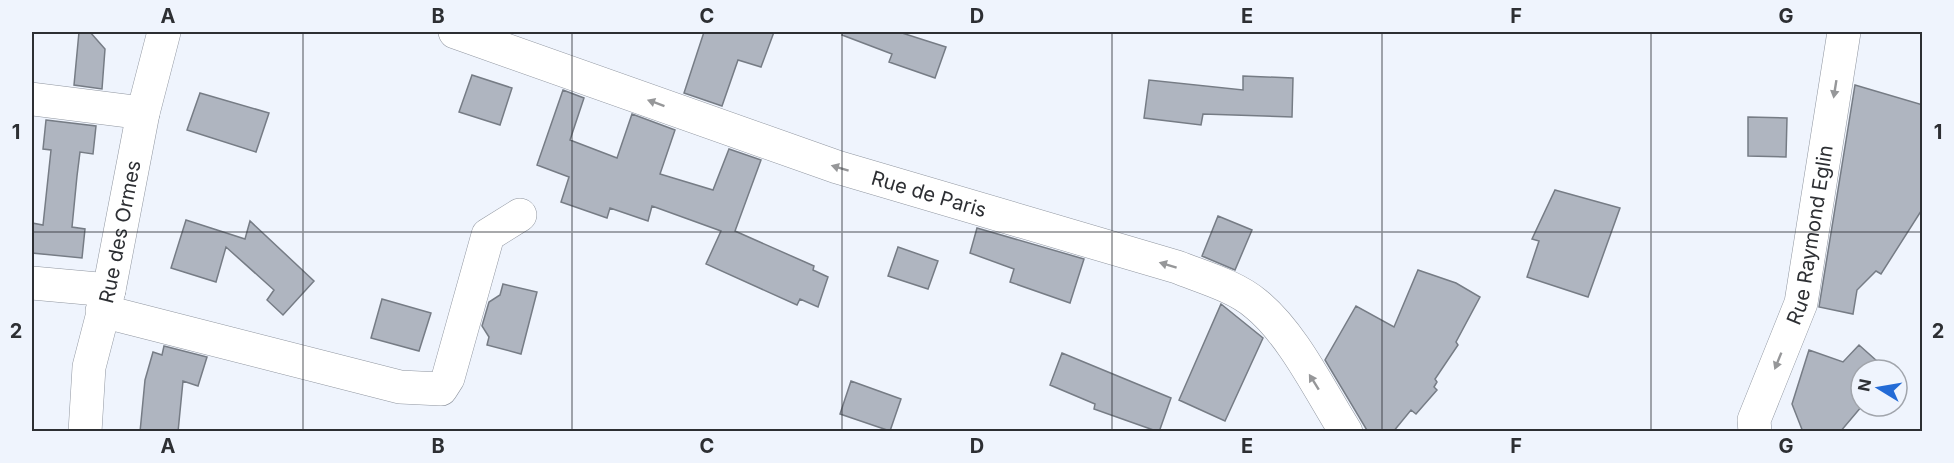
<svg xmlns="http://www.w3.org/2000/svg" width="1954" height="463" viewBox="0 0 1954 463" font-family="Inter,sans-serif">
  <style>
    .building { fill: #afb5c0; stroke: #767c85; stroke-width: 1.5 }
    .lines { fill: none; stroke-linecap: round; stroke-linejoin: round }
    .minor-casing { stroke: #9096a0; stroke-width: 34 }
    .minor { stroke: #fff; stroke-width: 33 }
    .oneway { fill: #969799 }
    .grid { fill: none; stroke: #2d2f33; stroke-width: 1.5; stroke-opacity: 0.55 }
    .labels { text-anchor: middle; dominant-baseline: central; stroke-width: 6; stroke-linejoin: round; paint-order: stroke }
    .street-label { font-size: 20px; fill: #2d2f33; stroke: #eff4fd }
    .neatline { fill: none; stroke: #2d2f33; stroke-width: 2 }
    .grid-label { font-size: 20px; text-anchor: middle; font-weight: bold; fill: #2d2f33 }
  </style>
  <rect width="100%" height="100%" fill="#eff4fd"/>
  <path class="building" d="M 79,32 L 90,32 L 105,49 L 102,89 L 74,85 Z
    M 704,32 L 774,32 L 761,67 L 738,60 L 722,106 L 684,93 Z
    M 843,32 L 899,32 L 946,47 L 935,78 L 889,62 L 892,54 L 842,35 Z
    M 472,75 L 512,88 L 500,125 L 459,112 Z
    M 1243,76 L 1293,78 L 1292,117 L 1203,114 L 1201,125 L 1144,118 L 1149,80 L 1243,90 Z
    M 1855,85 L 1923,105 L 1923,208 L 1881,274 L 1876,271 L 1857,290 L 1853,314 L 1819,307 Z
    M 563,90 L 584,98 L 570,140 L 617,158 L 632,114 L 675,130 L 660,174 L 713,190 L 729,149 L 761,160 L 735,231 L 814,266 L 813,270 L 828,277 L 818,307 L 800,299 L 797,305 L 706,264 L 721,231 L 652,206 L 648,221 L 610,208 L 607,218 L 561,202 L 569,177 L 537,165 Z
    M 200,93 L 269,113 L 256,152 L 187,130 Z
    M 1748,117 L 1787,118 L 1786,157 L 1748,156 Z
    M 46,120 L 96,126 L 93,154 L 80,152 L 77,176 L 72,227 L 85,229 L 82,258 L 32,253 L 32,223 L 43,225 L 51,150 L 43,149 Z
    M 1555,190 L 1620,208 L 1588,297 L 1527,277 L 1539,241 L 1532,239 Z
    M 1218,216 L 1252,230 L 1235,270 L 1202,256 Z
    M 186,220 L 245,239 L 250,221 L 314,281 L 283,315 L 267,300 L 274,290 L 226,247 L 216,282 L 171,268 Z
    M 977,228 L 1084,259 L 1070,303 L 1010,282 L 1014,269 L 970,253 Z
    M 898,247 L 938,261 L 928,289 L 888,276 Z
    M 1418,270 L 1456,283 L 1480,297 L 1456,342 L 1458,345 L 1435,379 L 1437,382 L 1434,387 L 1437,390 L 1416,414 L 1411,410 L 1393,432 L 1368,432 L 1325,360 L 1356,306 L 1394,327 Z
    M 503,284 L 537,292 L 521,354 L 487,345 L 489,337 L 482,326 L 489,302 L 500,295 Z
    M 382,299 L 431,313 L 419,351 L 371,338 Z
    M 1221,304 L 1263,338 L 1225,421 L 1179,400 Z
    M 1859,345 L 1887,370 L 1861,370 L 1862,406 L 1840,432 L 1803,432 L 1792,404 L 1809,350 L 1843,362 Z
    M 164,346 L 207,357 L 198,386 L 183,381 L 178,432 L 140,432 L 145,380 L 153,352 L 162,355 Z
    M 1062,353 L 1171,398 L 1159,432 L 1094,409 L 1095,404 L 1050,385 Z
    M 851,381 L 901,399 L 890,431 L 840,414 Z"/>
  <g class="lines">
    <g class="minor-casing">
      <g id="minor">
        <path id="s1" d="M 455,32 L 837,167 L 1177,267 C 1202,277 1235,286 1256,304 C 1293,334 1320,391 1346,432"/>
        <path d="M 32,99 L 143,113"/>
        <path d="M 32,283 L 109,290"/>
        <path d="M 102,311 L 400,387 L 441,389 L 448,378 L 488,235 L 520,215"/>
        <path id="s2" d="M 85,432 L 89,367 L 109,290 L 143,113 L 164,32"/>
        <path id="s3" d="M 1755,432 L 1754,420 L 1801,303 L 1844,32"/>
      </g>
    </g>
    <use href="#minor" class="minor"/>
  </g>
  <defs><path id="oneway-solid" d="M-6-.8H1V-3.2L6.5 0L1 3.2V.8H-6Z" transform="scale(1.5)"/></defs>
  <g class="oneway">
    <use href="#oneway-solid" transform="translate(1835 89) rotate(99)"/>
    <use href="#oneway-solid" transform="translate(656 103) rotate(-160)"/>
    <use href="#oneway-solid" transform="translate(840 168) rotate(-163)"/>
    <use href="#oneway-solid" transform="translate(1168 265) rotate(-163)"/>
    <use href="#oneway-solid" transform="translate(1778 361) rotate(112)"/>
    <use href="#oneway-solid" transform="translate(1314 382) rotate(-122)"/>
  </g>
  <path class="grid" d="M 303,32 L 303,432M 572,32 L 572,432M 842,32 L 842,432M 1112,32 L 1112,432M 1382,32 L 1382,432M 1651,32 L 1651,432M 32,232 L 1922,232"/>
  <g class="labels">
    <g class="street-label">
      <text stroke="none"><textPath href="#s1" startOffset="501">Rue de Paris</textPath></text>
      <text stroke="none"><textPath href="#s2" startOffset="204">Rue des Ormes</textPath></text>
      <text stroke="none"><textPath href="#s3" startOffset="207">Rue Raymond Eglin</textPath></text>
    </g>
  </g>
  <rect width="1954" height="463" fill="none" stroke="#eff4fd" stroke-width="66"/>
  <g transform="translate(1879 388) rotate(281)"><circle r="28" fill="#eff4fd" stroke="#a1a5ac" stroke-width="1.5"/>
  <path d="M0-4.5L10 22L0 15L-10 22Z" fill="#236bd6"/>
  <text y="-9" font-size="16" font-weight="bold" text-anchor="middle" fill="#2d2f33">N</text>
  </g>
  <rect x="33" y="33" width="1888" height="397" class="neatline"/>
  <g class="grid-label">
    <text x="168" y="23">A</text>
    <text x="438" y="23">B</text>
    <text x="707" y="23">C</text>
    <text x="977" y="23">D</text>
    <text x="1247" y="23">E</text>
    <text x="1516" y="23">F</text>
    <text x="1786" y="23">G</text>
    <text x="16" y="139">1</text>
    <text x="1938" y="139">1</text>
    <text x="16" y="338">2</text>
    <text x="1938" y="338">2</text>
    <text x="168" y="453">A</text>
    <text x="438" y="453">B</text>
    <text x="707" y="453">C</text>
    <text x="977" y="453">D</text>
    <text x="1247" y="453">E</text>
    <text x="1516" y="453">F</text>
    <text x="1786" y="453">G</text>
  </g>
</svg>
